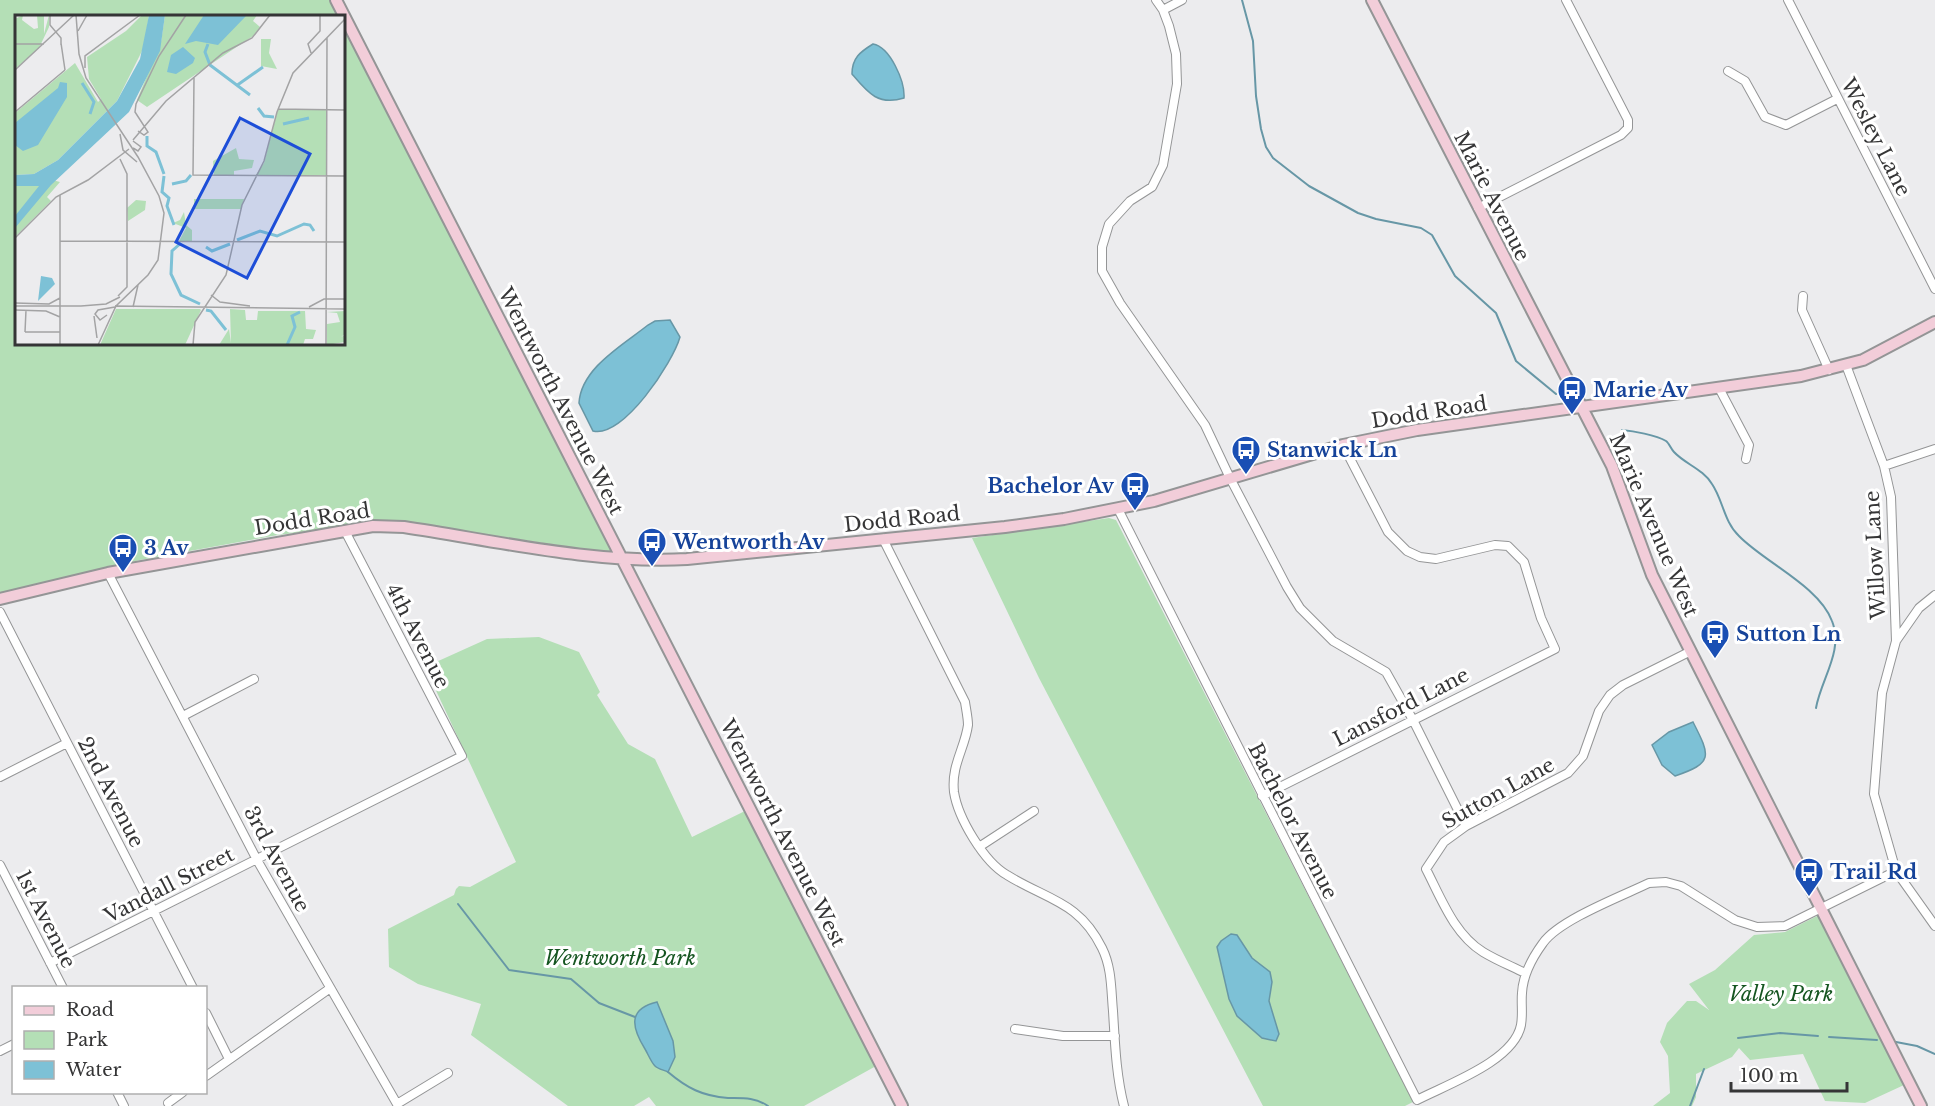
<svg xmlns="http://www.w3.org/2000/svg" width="1935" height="1106" viewBox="0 0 1935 1106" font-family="'Libre Baskerville',serif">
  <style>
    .green { fill: #b4dfb6 }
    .water { fill: #7dc1d6; stroke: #6797a6; stroke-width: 1.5 }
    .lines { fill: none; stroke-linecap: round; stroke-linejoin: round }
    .stream { stroke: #6797a6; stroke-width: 2 }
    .street-casing { stroke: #949596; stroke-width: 10 }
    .secondary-casing { stroke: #949596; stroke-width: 14 }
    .street { stroke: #fff; stroke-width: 8 }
    .secondary { stroke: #f2cdd9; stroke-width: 10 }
    .labels { text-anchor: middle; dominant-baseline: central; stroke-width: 6; stroke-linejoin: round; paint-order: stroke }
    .street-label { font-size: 20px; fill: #353536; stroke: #fff }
    .transit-label { font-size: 20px; font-weight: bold; fill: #164399; stroke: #fff; text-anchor: start }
    .park-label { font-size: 20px; font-style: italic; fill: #155520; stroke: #fff }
    .inset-river { fill: none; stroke: #7dc1d6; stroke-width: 3 }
    .inset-road { fill: none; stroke: #a3a3a4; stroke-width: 1.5 }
    .view { fill: #1d4ed8; fill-opacity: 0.15; stroke: #1d4ed8; stroke-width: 3 }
    .inset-edge { fill: none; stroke: #353536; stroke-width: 3 }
  </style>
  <rect width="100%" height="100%" fill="#ececee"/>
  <path class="green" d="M 0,0 L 332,0 L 341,16 L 16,16 L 16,344 L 344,344 L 344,22 L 616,554 L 397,521 L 278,535 L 140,560 L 0,593 Z
    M 1109,518 L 1116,520 L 1410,1095 L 1417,1100 L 1405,1106 L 1263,1106 L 1039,678 L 972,538 Z
    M 539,637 L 579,652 L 600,692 L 597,695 L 628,744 L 655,759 L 692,837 L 747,810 L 876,1066 L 804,1106 L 656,1106 L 649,1097 L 634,1106 L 568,1106 L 471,1035 L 481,1004 L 418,984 L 389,967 L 388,929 L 454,895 L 456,889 L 459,886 L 470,887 L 516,862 L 425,667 L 487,639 Z
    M 1819,915 L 1904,1085 L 1865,1103 L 1825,1101 L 1803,1054 L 1750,1060 L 1739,1048 L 1732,1057 L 1696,1074 L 1696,1097 L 1692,1106 L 1653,1106 L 1670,1093 L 1668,1056 L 1660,1042 L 1667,1023 L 1687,1001 L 1696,1001 L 1709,1010 L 1689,984 L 1715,970 L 1754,935 L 1785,932 Z"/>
  <path class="water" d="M 873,44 C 890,47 905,81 904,98 C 878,106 868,93 852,74 C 852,58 860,52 873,44 Z
    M 670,320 L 680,337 C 673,362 623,439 593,431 L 579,403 C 581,368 623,345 648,325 L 655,321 Z
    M 1693,722 C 1711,757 1713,763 1675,776 L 1662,765 L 1652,745 L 1669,732 Z
    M 1231,934 L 1237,935 L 1252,958 L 1270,972 L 1272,982 L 1269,1001 L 1279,1034 L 1276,1041 L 1262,1038 L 1237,1016 L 1229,999 L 1217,947 L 1221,941 Z
    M 657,1002 L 673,1041 L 675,1057 L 668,1072 C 664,1070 658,1069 655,1066 C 651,1062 648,1054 645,1049 C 632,1028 627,1009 657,1002 Z"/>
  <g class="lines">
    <path class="stream" d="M 1242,0 L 1253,41 L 1256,96 L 1261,129 L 1266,147 L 1273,158 L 1309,186 L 1358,213 L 1376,219 L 1421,228 L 1432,235 L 1455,276 L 1496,313 L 1516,361 L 1556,394
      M 1622,430 C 1633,431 1656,435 1666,441 C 1669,443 1671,449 1674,452 C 1685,464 1703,469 1712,484 C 1723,500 1724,522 1739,536 C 1764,562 1819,586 1832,621 C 1844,651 1821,679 1816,708
      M 458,904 L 509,970 L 571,979 L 599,1003 L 635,1017
      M 1829,1037 L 1877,1040
      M 1738,1038 L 1780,1033 L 1818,1036
      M 1896,1042 L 1917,1046 L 1935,1054
      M 668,1072 C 687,1088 702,1096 728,1098 C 743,1098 755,1097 768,1106
      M 1690,1106 L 1704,1069"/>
    <g class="street-casing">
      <path id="street" d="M 1156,0 L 1163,10 L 1169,26 L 1176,54 L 1177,84 L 1163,165 L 1152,187 L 1130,201 L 1109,224 L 1102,247 L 1102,271 L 1120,303 L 1205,425 L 1230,478 L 1287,587 L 1300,608 L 1333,641 L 1386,672 L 1413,720 L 1466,826
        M 1788,0 L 1935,289
        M 1163,10 L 1182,0
        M 1728,71 L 1745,81 L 1765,117 L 1786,125 L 1837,99
        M 1478,208 L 1621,135 L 1628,128 L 1628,120 L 1566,0
        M 1803,296 L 1802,310 L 1829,370
        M 1846,365 L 1884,466 L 1891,497 L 1896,641
        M 1719,388 L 1749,445 L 1746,459
        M 1884,466 L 1935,449
        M 1118,509 L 1417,1100 C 1448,1084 1514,1061 1521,1025 C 1523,1014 1521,1003 1522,993 C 1523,974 1532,958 1543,943 C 1559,920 1622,896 1649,883 L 1666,882 L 1681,886 L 1735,920 L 1757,927 L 1785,926 L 1896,871
        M 883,539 L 965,702 C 966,709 968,718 968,725 C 965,748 951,765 954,792 C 958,818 984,862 1007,875 C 1047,900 1079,901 1102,948 C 1112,968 1111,990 1113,1011 C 1115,1043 1116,1075 1124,1106
        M 108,573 L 257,860 L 397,1104 L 448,1073
        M 1935,595 L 1919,608 L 1896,641 L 1882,693 L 1874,794 L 1896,871 L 1935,926
        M 0,612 L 193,988
        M 183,716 L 254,679
        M 0,777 L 67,743
        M 1262,796 L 1555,649 L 1541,618 L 1524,562 L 1508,546 L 1495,545 L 1436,559 L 1420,557 L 1407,551 L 1388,532 L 1343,445
        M 979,847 L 1034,811
        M 0,865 L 63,988
        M 50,963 L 462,756 L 345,531
        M 1525,973 C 1511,966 1496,960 1483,952 C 1454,934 1441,898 1426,869 L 1444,842 L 1466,826 L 1568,773 L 1583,756 L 1599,711 L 1610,695 L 1623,685 L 1691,651
        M 206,1013 L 229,1059
        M 1015,1029 L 1063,1036 L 1115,1036
        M 0,1051 L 14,1044
        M 206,1076 L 329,989
        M 117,1092 L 124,1106
        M 168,1103 L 183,1092"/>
    </g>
    <g class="secondary-casing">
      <path id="secondary" d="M 336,0 L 902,1106
        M 1372,0 L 1612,466 L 1652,575 L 1921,1106
        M 0,599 L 108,573 L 373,526 L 404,527 C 497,541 594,564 687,559 L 1005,527 L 1064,519 L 1154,501 L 1343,445 L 1417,430 L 1801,376 L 1863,360 L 1935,322"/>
    </g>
    <use href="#street" class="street"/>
    <use href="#secondary" class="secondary"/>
  </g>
  <defs>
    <g id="bus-pin" transform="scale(1.5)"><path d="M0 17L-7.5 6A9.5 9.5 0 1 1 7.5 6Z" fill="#1a4fb4" stroke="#fff"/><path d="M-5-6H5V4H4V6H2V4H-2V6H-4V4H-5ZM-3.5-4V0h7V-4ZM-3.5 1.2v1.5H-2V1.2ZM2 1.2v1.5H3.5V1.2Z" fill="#fff"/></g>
  </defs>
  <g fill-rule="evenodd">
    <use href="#bus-pin" x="1572" y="390"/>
    <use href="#bus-pin" x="1246" y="450"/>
    <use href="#bus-pin" x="1135" y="486"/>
    <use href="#bus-pin" x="652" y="542"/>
    <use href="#bus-pin" x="123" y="548"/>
    <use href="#bus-pin" x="1715" y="634"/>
    <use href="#bus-pin" x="1809" y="872"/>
  </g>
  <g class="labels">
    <g class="street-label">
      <text transform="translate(1876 137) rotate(63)">Wesley Lane</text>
      <text transform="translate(1492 196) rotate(63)">Marie Avenue</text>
      <text transform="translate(561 401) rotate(63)">Wentworth Avenue West</text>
      <text transform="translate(1429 412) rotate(-9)">Dodd Road</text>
      <text transform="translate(312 519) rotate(-9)">Dodd Road</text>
      <text transform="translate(902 519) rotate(-6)">Dodd Road</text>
      <text transform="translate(1654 525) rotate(67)">Marie Avenue West</text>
      <text transform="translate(1875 555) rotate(-93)">Willow Lane</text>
      <text transform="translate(418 636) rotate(63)">4th Avenue</text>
      <text transform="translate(1401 707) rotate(-27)">Lansford Lane</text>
      <text transform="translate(111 792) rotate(63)">2nd Avenue</text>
      <text transform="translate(1498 793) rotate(-29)">Sutton Lane</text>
      <text transform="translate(1293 821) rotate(63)">Bachelor Avenue</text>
      <text transform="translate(783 833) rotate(63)">Wentworth Avenue West</text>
      <text transform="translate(277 859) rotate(62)">3rd Avenue</text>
      <text transform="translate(169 885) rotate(-27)">Vandall Street</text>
      <text transform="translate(46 919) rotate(63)">1st Avenue</text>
    </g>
    <g class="transit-label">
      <text x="1593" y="390">Marie Av</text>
      <text x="1267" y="450">Stanwick Ln</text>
      <text x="1114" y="486" text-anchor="end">Bachelor Av</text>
      <text x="673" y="542">Wentworth Av</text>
      <text x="144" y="548">3 Av</text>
      <text x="1736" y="634">Sutton Ln</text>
      <text x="1830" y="872">Trail Rd</text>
    </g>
    <g class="park-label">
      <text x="620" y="958">Wentworth Park</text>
      <text x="1781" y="994">Valley Park</text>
    </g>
  </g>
  <g transform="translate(15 15)">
    <rect width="330" height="330" fill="#ececee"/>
    <path d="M 8,0 L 7,5 L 19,14 L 23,13 L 22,0 L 29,0 L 29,19 L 34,0 L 34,12 L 24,33 L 0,54 L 0,4 ZM 127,0 L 134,0 L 129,32 L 102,86 L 43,145 L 19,159 L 0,160 L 0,98 L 60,48 L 83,87 L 86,84 L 74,64 L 72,42 L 111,16 ZM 150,0 L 242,0 L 238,6 L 245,12 L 238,21 L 132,92 L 122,85 L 146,27 ZM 246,24 L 256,24 L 254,38 L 262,54 L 246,51 ZM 263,94 L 311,95 L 311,160 L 240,161 L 249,148 ZM 221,133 L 224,144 L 239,145 L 237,153 L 219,156 L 219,161 L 199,161 L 198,146 ZM 34,164 L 45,167 L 32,182 L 36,186 L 0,222 L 0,171 L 21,171 ZM 179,184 L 229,184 L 226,194 L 179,194 ZM 121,185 L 131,186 L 130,195 L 113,206 L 112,193 ZM 169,197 L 171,210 L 177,215 L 177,226 L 164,226 L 171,213 L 158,208 L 165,205 ZM 101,294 L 185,294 L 186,295 L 170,330 L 85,330 ZM 215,294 L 230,295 L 231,305 L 242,305 L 243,296 L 290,296 L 291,314 L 301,315 L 298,324 L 290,324 L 288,330 L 204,330 L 214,314 L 216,328 ZM 330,296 L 330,319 L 326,322 L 330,320 L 330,327 L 312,330 L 312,309 L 325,307 L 322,298 L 312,297 Z" fill="#b4dfb6"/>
    <path d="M 134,0 L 150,0 L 145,36 L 114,97 L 36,170 L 0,213 L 0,201 L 24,171 L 0,171 L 0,160 L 19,159 L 43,145 L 102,86 L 125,44 ZM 189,0 L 230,0 L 231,1 L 203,30 L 181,26 L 170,29 ZM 168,32 L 180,43 L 178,48 L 161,59 L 152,57 L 156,40 ZM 45,67 L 52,68 L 52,82 L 23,130 L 8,136 L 0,130 L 0,108 L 43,73 ZM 26,261 L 37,263 L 40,269 L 23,286 Z" fill="#7dc1d6"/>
    <path class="inset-river" d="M 193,29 L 190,37 L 195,50 L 235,80M 67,68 L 79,87 L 75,99M 221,71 L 248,52M 243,93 L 249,101 L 259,102M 268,109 L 294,103M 132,121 L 132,131 L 141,137 L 149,159M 149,161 L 147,177 L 154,183 L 152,191 L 159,210M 157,169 L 171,166 L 176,160M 222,225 L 245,216 L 262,221 L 289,209 L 295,210 L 299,216M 166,228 L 157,236 L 156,259 L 166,280 L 185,289M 191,232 L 197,236 L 215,229M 191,295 L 196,296 L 211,315M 272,330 L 280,312 L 277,301 L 285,297"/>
    <path class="inset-road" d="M 35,0 L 35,10 L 46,23 L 46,30M 61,0 L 64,39 L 71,63 L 123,142 L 144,181 L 149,198 L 143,245 L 133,260 L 101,291 L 83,330M 63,16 L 72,0M 46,28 L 50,55M 0,29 L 29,29M 296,38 L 293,29 L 305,16 L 305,0M 70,53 L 70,41 L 125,0M 0,55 L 59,0M 179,63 L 178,160 L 330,161M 263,94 L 330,95M 0,97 L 50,55M 123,116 L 129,120 L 133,117 L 120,97 L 121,89 L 144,41 L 171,0M 105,119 L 108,135 L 122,147M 118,125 L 151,86 L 208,38 L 237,23 L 255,0M 118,126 L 126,132 L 123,136 L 118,133M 45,180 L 45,330M 0,223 L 41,182 L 73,165 L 114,134M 45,226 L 330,227M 196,280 L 205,287 L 235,291M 103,281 L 112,272 L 112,159 L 105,144M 0,288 L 34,289 L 45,283M 0,291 L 68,291M 66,291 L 91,289 L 105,282M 100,291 L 330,294M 118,292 L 123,270M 294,292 L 309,284 L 330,284M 0,295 L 31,296 L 45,302M 92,300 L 85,305 L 80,299 L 83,295 L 100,292M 79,301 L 82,323M 10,317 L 45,317M 10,317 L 11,295M 178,330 L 180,307 L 211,260 L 227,190 L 249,146 L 262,97 L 278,58 L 330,4M 311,330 L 312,23"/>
    <path class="view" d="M 225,103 L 295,139 L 232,263 L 161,227 Z"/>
    <rect width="330" height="330" class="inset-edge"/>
  </g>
  <rect x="12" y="986" width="195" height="108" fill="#ffffff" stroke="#aeaeaf" stroke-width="1.5"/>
  <rect x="24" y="1006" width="30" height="9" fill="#f2cdd9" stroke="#aeaeaf" stroke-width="1.5"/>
  <text x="66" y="1016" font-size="18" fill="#353536">Road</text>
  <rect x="24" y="1031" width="30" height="18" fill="#b4dfb6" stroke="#aeaeaf" stroke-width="1.5"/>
  <text x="66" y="1046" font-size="18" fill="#353536">Park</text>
  <rect x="24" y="1061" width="30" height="18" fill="#7dc1d6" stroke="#aeaeaf" stroke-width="1.5"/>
  <text x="66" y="1076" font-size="18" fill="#353536">Water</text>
  <path d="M1731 1082v9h116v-9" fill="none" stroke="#353536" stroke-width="3"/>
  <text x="1740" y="1082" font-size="18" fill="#353536" stroke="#ffffff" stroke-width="4.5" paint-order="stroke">100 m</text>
</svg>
